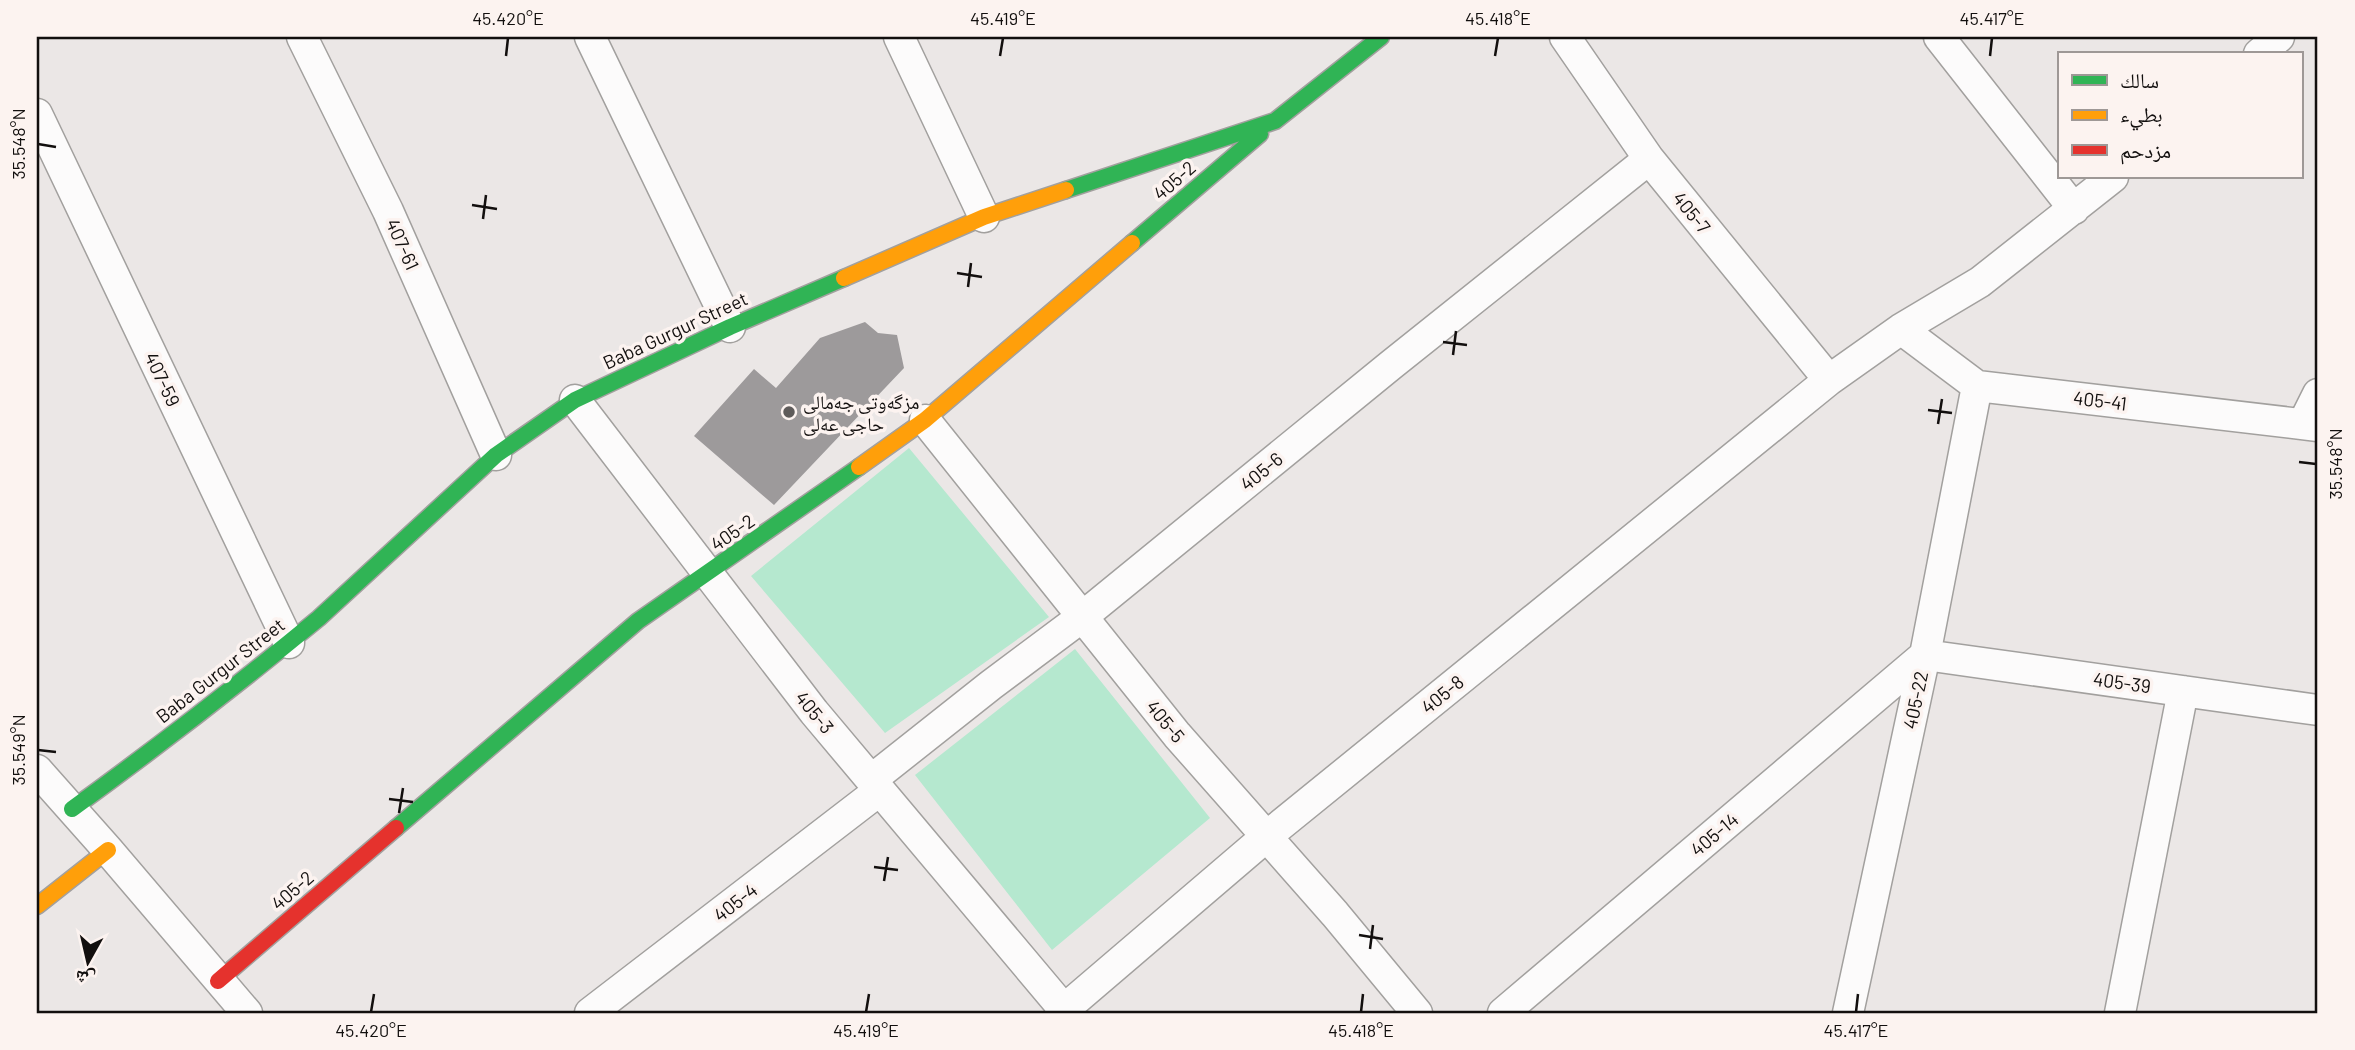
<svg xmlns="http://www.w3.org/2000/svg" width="2355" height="1050" viewBox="0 0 2355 1050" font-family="Barlow,'Noto Naskh Arabic',sans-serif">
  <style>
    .green { fill: #b5e8cf }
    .building { fill: #9d9a9b }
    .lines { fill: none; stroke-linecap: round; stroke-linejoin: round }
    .street-casing { stroke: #a2a09e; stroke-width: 33 }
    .fast-casing { stroke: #a2a09e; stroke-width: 19 }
    .slow-casing { stroke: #a2a09e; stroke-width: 19 }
    .jam-casing { stroke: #a2a09e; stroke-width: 19 }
    .street { stroke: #fcfbfb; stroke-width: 30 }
    .fast { stroke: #30b455; stroke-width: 16 }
    .slow { stroke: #ff9f0a; stroke-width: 16 }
    .jam { stroke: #e5322d; stroke-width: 16 }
    .ticks { fill: none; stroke: #120f0e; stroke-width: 2.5 }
    .poi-dot { fill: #5e5b5a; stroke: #fcf3f0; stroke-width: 2.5 }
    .labels { text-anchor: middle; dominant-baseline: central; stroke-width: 7; stroke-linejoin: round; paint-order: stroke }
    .street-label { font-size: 19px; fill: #120f0e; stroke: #fcf3f0 }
    .poi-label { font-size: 19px; fill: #120f0e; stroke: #fcf3f0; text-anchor: start }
    .neatline { fill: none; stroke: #120f0e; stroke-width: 2.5 }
    .ticks-label { font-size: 18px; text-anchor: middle; fill: #120f0e }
  </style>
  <rect width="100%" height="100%" fill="#ebe7e6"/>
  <path class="green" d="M 909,448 L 1049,617 L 885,733 L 751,576 Z
    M 1075,649 L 1210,818 L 1052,950 L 915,775 Z"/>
  <path class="building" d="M 865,322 L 878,333 L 897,335 L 904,368 L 774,505 L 694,436 L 754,369 L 776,388 L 820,338 Z"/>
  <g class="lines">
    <g class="street-casing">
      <path id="street" d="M 302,37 L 388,211 L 496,455
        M 590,37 L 730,327
        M 899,37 L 984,217
        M 1565,37 L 1649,159 L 1829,380
        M 1939,37 L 2074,209
        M 2259,54 L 2279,37
        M 37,114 L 289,643
        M 1901,329 L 1977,386 L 2318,426
        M 575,400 L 814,712 L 1067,1013
        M 925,420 L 1177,735 L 1335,914 L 1417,1013
        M 2303,424 L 2318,394
        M 37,770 L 108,850 L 247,1013
        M 871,780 L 991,685 L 1082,617 L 1391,365 L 1649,159
        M 590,1013 L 880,790
        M 1060,1013 L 1267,836 L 1829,380 L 1901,329 L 1980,282 L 2113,177
        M 1503,1013 L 1925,655 L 2318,710
        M 1848,1013 L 1925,655 L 1977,386
        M 2120,1013 L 2183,691"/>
    </g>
    <g class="fast-casing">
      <path id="fast" d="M 1066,190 L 1275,121 L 1381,37
        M 1132,243 L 1260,134
        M 72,809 C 156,748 239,684 319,618 L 496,455 L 575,400 L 730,327 L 844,278
        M 396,828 L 638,621 L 859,467"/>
    </g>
    <g class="slow-casing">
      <path id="slow" d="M 844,278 L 984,217 L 1066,190
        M 859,467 L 925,420 L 1132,243
        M 37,906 L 108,850"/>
    </g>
    <g class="jam-casing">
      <path id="jam" d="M 218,981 L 396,828"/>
    </g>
    <use href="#street" class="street"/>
    <use href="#fast" class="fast"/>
    <use href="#slow" class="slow"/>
    <use href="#jam" class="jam"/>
  </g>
  <path class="ticks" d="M 506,56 L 508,38M 1000,56 L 1003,38M 1495,56 L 1498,38M 1990,56 L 1992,38M 38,144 L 56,147M 472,205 L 497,209M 483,219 L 486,195M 957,273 L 982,277M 968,287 L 971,263M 1443,342 L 1467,345M 1453,355 L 1456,331M 1928,410 L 1952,413M 1938,424 L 1942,399M 2299,462 L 2316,464M 38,750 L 56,752M 389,799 L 413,802M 399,813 L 403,788M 874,867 L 898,870M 884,881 L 888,857M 1359,935 L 1383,939M 1370,949 L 1373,925M 371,1012 L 374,994M 866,1012 L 869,994M 1361,1012 L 1363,994M 1856,1012 L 1858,994"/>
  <circle class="poi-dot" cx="789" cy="412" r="7"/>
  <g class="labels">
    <g class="street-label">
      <text transform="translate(1174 180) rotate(-41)">405-2</text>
      <text transform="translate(1692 212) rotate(51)">405-7</text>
      <text transform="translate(403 244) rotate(66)">407-61</text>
      <text transform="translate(675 330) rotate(-25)">Baba Gurgur Street</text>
      <text transform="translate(163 379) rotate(65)">407-59</text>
      <text transform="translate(2100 400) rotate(7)">405-41</text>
      <text transform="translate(1261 471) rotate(-39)">405-6</text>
      <text transform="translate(732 532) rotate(-35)">405-2</text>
      <text transform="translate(220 670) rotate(-38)">Baba Gurgur Street</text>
      <text transform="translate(2122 682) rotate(8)">405-39</text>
      <text transform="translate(1442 694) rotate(-39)">405-8</text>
      <text transform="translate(1915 700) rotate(-78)">405-22</text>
      <text transform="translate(815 712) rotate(51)">405-3</text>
      <text transform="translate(1166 721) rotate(51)">405-5</text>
      <text transform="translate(1714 834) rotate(-40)">405-14</text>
      <text transform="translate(292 890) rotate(-41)">405-2</text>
      <text transform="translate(735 902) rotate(-38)">405-4</text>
    </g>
    <g class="poi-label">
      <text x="803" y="401">مزگەوتی جەمالی<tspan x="803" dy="22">حاجی عەلی</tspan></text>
    </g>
  </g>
  <rect width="2355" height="1050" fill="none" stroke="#fcf3f0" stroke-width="77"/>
  <rect x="2058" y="52" width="245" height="126" fill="#fcf3f0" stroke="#9e9896" stroke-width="2"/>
  <rect x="2072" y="75" width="35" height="10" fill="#30b455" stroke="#9e9896" stroke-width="2"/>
  <text x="2120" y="88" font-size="21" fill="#120f0e">سالك</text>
  <rect x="2072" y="110" width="35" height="10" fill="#ff9f0a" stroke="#9e9896" stroke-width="2"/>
  <text x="2120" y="122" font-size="21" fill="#120f0e">بطيء</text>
  <rect x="2072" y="145" width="35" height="10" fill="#e5322d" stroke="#9e9896" stroke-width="2"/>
  <text x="2120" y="158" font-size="21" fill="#120f0e">مزدحم</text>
  <g transform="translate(88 962) rotate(188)" stroke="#fcf3f0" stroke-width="5" paint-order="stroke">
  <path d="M0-5L12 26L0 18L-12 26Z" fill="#120f0e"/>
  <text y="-10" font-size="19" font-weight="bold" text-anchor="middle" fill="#120f0e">ش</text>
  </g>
  <rect x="38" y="38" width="2278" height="974" class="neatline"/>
  <g class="ticks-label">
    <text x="508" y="25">45.420°E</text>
    <text x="1003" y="25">45.419°E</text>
    <text x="1498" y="25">45.418°E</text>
    <text x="1992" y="25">45.417°E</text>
    <text transform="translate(19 144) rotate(-90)" y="6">35.548°N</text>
    <text transform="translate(2336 464) rotate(-90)" y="6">35.548°N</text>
    <text transform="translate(19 750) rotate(-90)" y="6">35.549°N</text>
    <text x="371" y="1037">45.420°E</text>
    <text x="866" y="1037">45.419°E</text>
    <text x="1361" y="1037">45.418°E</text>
    <text x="1856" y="1037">45.417°E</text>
  </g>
</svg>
